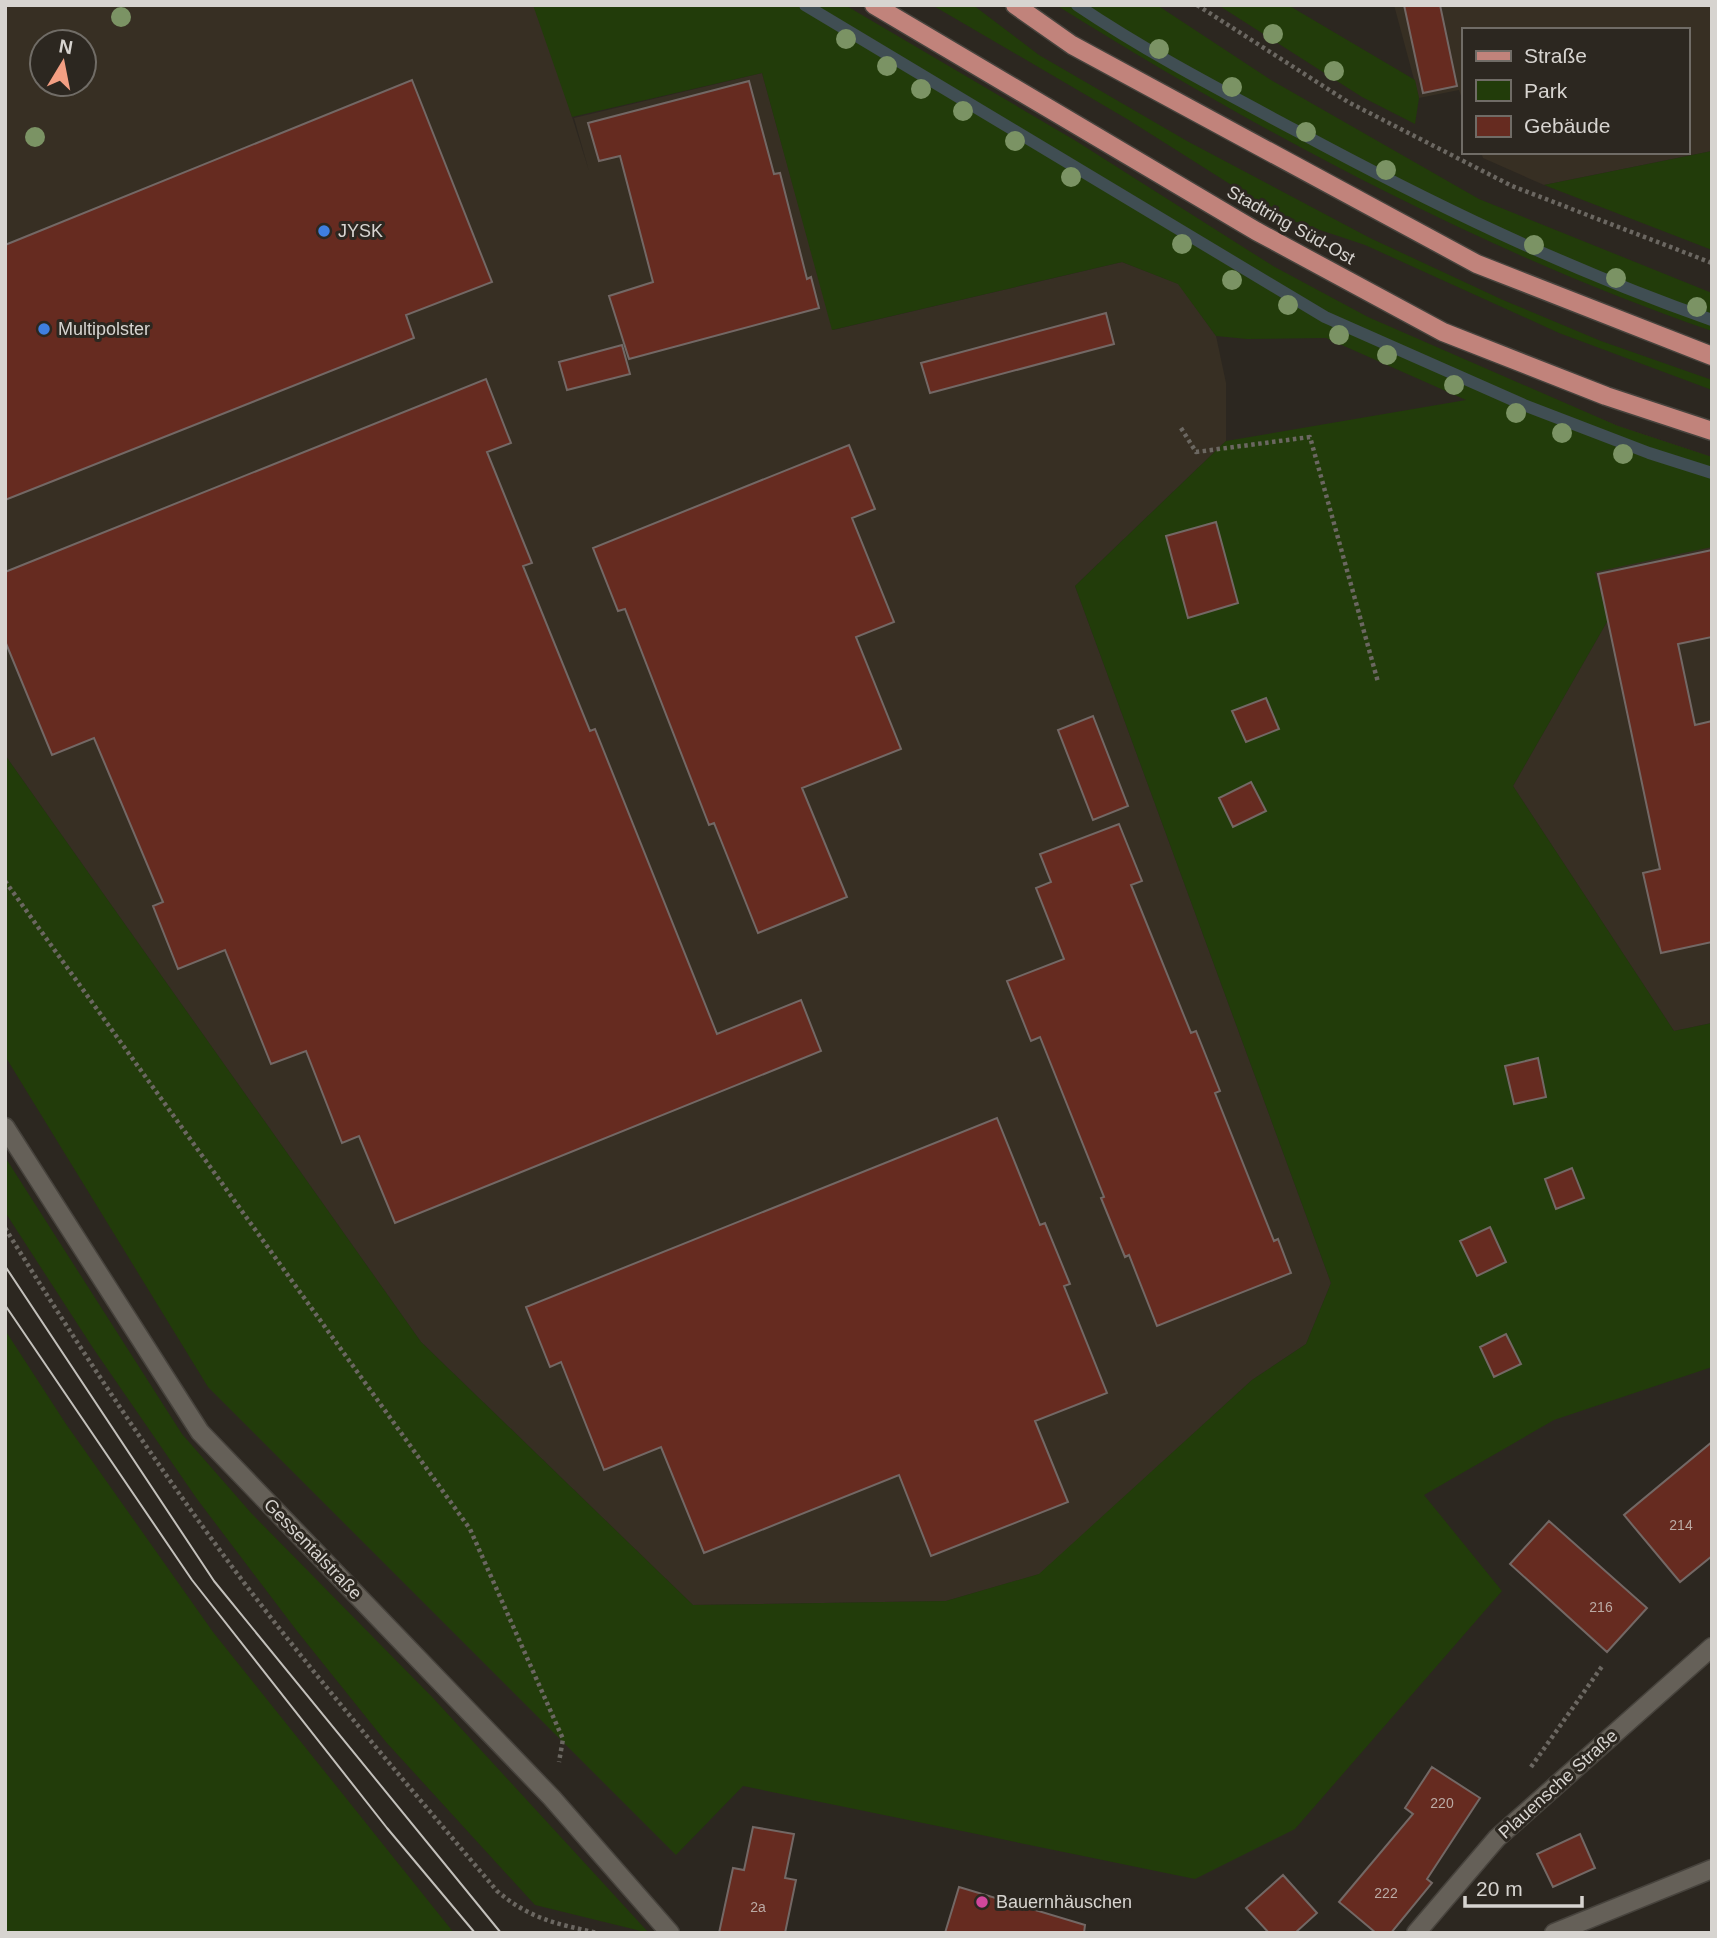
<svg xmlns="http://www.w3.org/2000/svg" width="1717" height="1938" viewBox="0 0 1717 1938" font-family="Arial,sans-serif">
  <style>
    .built { fill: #372f23; fill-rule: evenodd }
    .green { fill: #223c0a }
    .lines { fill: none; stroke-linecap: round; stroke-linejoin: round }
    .stream { stroke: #404e53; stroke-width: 12 }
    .building { fill: #662b20; stroke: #736865; stroke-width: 2 }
    .street-casing { stroke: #47433d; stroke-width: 21 }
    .secondary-casing { stroke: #47433d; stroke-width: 21 }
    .primary-casing { stroke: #47433d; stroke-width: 21 }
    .path { stroke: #6b6761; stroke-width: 4.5; stroke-dasharray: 3.5 3.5; stroke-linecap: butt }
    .street { stroke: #656058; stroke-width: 18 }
    .secondary { stroke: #656058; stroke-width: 18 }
    .primary { stroke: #c1837b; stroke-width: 18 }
    .tram { stroke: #c3c0bb; stroke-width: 2 }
    .tree { fill: #7b9364 }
    .shop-dot { fill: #3f7fe0; stroke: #2c2720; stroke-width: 2.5 }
    .hotel-dot { fill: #d1479c; stroke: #2c2720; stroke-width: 2.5 }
    .labels { text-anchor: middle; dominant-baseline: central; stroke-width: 6; stroke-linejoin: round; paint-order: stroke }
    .number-label { font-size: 14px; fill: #bbaaa4 }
    .street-label { font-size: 18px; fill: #d7d4d0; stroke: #2c2720 }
    .poi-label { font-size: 18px; fill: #d7d4d0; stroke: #2c2720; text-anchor: start }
  </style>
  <rect width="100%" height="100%" fill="#2c2720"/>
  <path class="built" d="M 5,5 L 537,5 L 589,171 L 574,118 L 762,73 L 833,330 L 1122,262 L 1179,284 L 1216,336 L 1226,383 L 1226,441 L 1075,586 L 1331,1283 L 1306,1344 L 1252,1380 L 1040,1574 L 946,1601 L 693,1605 L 421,1342 L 5,755 ZM 42,42 L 84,42 L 84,84 L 42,84 Z
    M 1394,5 L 1712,5 L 1712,151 L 1544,185 L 1483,158 L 1481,152 L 1687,152 L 1687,30 L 1463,30 L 1463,102 L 1459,90 L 1419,98 Z
    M 1481,368 L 1618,426 L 1712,457 L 1712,1023 L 1674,1031 L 1513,786 L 1608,620 L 1511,632 L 1467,400 Z"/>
  <path class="green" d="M 533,5 L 845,5 L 1076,141 L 1273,266 L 1368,317 L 1618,426 L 1712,457 L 1712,547 L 1595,572 L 1608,620 L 1513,786 L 1674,1031 L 1712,1023 L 1712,1367 L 1554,1420 L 1424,1495 L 1502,1591 L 1295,1829 L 1195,1879 L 743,1786 L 676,1855 L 208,1387 L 5,1056 L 5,755 L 421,1342 L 693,1605 L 946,1601 L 1039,1574 L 1252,1380 L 1306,1344 L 1331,1283 L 1075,586 L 1226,441 L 1466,400 L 1326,338 L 1247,339 L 1216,336 L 1178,284 L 1122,262 L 832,330 L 762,73 L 572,117 Z
    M 932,5 L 973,5 L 1039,55 L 1187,141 L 1370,238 L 1503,300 L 1601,341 L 1712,380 L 1712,390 L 1559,333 L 1365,245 L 1296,222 L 1271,210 L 1127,119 Z
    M 1056,5 L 1157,5 L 1271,80 L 1479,199 L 1712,293 L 1712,331 C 1481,251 1263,134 1056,5 Z
    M 1218,5 L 1288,5 L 1415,80 L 1419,98 L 1415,124 L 1362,97 Z
    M 1712,151 L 1712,250 L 1544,185 Z
    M 5,1157 L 182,1434 L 252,1514 L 434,1699 L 649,1933 L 535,1905 L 386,1742 L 297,1631 L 197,1499 L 93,1348 L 5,1212 Z
    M 5,1330 L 66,1424 L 213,1632 L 454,1933 L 5,1933 Z"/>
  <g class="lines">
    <path class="stream" d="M 805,5 L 1325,317 L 1524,405 L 1649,453 L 1712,473
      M 1077,5 C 1145,51 1220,90 1293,129 C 1428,202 1566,269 1712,320"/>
  </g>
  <path class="building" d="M 1404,5 L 1440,5 L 1457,86 L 1423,93 Z
    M 412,80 L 492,282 L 406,315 L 414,338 L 5,500 L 5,245 Z
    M 749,81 L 774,174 L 780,173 L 807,279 L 811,277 L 819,308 L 629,359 L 609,296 L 653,282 L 620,156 L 599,161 L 588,123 Z
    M 1106,313 L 1114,344 L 930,393 L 921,363 Z
    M 622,345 L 630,374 L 567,390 L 559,362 Z
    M 486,379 L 511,443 L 487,452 L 532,563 L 523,566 L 590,731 L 595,729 L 717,1034 L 801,1000 L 821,1051 L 395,1223 L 359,1136 L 342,1143 L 306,1051 L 271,1064 L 225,950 L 178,969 L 153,906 L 163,902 L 94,738 L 52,755 L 5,641 L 5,572 Z
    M 849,445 L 875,509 L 852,518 L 894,622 L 856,637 L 901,749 L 802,788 L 847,897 L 758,933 L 714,823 L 709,825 L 625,609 L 618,611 L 593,548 Z
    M 1216,522 L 1238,603 L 1188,618 L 1166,536 Z
    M 1712,550 L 1712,637 L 1678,644 L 1695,725 L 1712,721 L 1712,942 L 1661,953 L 1643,873 L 1660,869 L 1598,574 Z
    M 1266,698 L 1279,729 L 1246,742 L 1232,711 Z
    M 1093,716 L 1128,806 L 1093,820 L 1058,730 Z
    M 1251,782 L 1266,811 L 1233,827 L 1219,798 Z
    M 1119,824 L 1142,881 L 1131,885 L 1191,1033 L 1196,1031 L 1220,1091 L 1215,1093 L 1274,1241 L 1278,1239 L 1291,1273 L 1157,1326 L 1129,1255 L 1125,1257 L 1101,1198 L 1104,1197 L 1040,1037 L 1031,1041 L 1007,981 L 1064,959 L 1036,888 L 1051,882 L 1040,854 Z
    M 1538,1058 L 1546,1097 L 1514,1104 L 1505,1066 Z
    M 997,1118 L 1040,1225 L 1045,1223 L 1070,1284 L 1064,1286 L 1107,1393 L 1035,1421 L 1068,1502 L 931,1556 L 899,1475 L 704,1553 L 661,1447 L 604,1470 L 561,1362 L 550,1367 L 526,1307 Z
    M 1572,1168 L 1584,1198 L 1556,1209 L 1545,1179 Z
    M 1490,1227 L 1506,1262 L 1477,1276 L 1460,1241 Z
    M 1506,1334 L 1521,1364 L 1494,1377 L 1480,1347 Z
    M 1712,1442 L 1712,1556 L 1680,1582 L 1624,1515 Z
    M 1549,1521 L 1647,1608 L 1607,1652 L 1510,1564 Z
    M 1432,1767 L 1480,1798 L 1427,1879 L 1432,1883 L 1391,1933 L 1376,1933 L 1339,1902 L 1413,1814 L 1405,1808 Z
    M 753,1827 L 794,1834 L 785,1878 L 796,1880 L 785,1933 L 719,1933 L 733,1868 L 744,1870 Z
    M 1580,1834 L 1595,1868 L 1553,1887 L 1537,1854 Z
    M 1283,1875 L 1317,1913 L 1295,1933 L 1269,1933 L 1246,1908 Z
    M 959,1887 L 1085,1925 L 1084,1933 L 945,1933 Z"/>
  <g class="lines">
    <g class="street-casing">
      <path id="street" d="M 1416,1933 L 1497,1838 L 1712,1647
        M 1554,1933 L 1712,1869"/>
    </g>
    <g class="secondary-casing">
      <path id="secondary" d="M 5,1127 L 200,1432 L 552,1798 L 670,1933"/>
    </g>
    <g class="primary-casing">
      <path id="primary" d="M 874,5 L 1256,231 L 1443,332 L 1606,396 L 1712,431
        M 1015,5 L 1072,45 L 1477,264 L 1712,356"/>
    </g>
    <path class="path" d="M 1197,5 L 1348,102 L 1512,186 L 1712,263
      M 1181,428 L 1196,452 L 1310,437 L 1378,682
      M 5,881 L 470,1529 L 563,1739 L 559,1762
      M 5,1228 C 80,1349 159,1470 245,1584 C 325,1689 412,1790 497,1891 C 530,1919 557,1924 598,1933
      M 1531,1767 L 1603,1665"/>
    <use href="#street" class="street"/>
    <use href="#secondary" class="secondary"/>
    <use href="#primary" class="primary"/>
    <path class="tram" d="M 5,1266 L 214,1581 L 501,1933
      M 5,1305 L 192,1580 L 387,1828 L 475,1933"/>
  </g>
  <g class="tree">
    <circle cx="121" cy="17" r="10"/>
    <circle cx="1273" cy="34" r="10"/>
    <circle cx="846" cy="39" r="10"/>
    <circle cx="1159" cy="49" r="10"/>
    <circle cx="887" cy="66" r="10"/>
    <circle cx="1334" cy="71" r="10"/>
    <circle cx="1232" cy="87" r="10"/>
    <circle cx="921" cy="89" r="10"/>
    <circle cx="963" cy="111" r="10"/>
    <circle cx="1306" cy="132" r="10"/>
    <circle cx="35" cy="137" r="10"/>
    <circle cx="1015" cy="141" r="10"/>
    <circle cx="1386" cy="170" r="10"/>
    <circle cx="1071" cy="177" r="10"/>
    <circle cx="1182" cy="244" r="10"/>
    <circle cx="1534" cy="245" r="10"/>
    <circle cx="1616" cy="278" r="10"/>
    <circle cx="1232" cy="280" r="10"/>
    <circle cx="1288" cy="305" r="10"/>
    <circle cx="1697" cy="307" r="10"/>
    <circle cx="1339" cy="335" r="10"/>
    <circle cx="1387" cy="355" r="10"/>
    <circle cx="1454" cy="385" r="10"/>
    <circle cx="1516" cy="413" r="10"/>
    <circle cx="1562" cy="433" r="10"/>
    <circle cx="1623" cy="454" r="10"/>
  </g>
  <g class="shop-dot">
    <circle cx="324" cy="231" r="7"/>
    <circle cx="44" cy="329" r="7"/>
  </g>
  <circle class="hotel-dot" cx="982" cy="1902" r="7"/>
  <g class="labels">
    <g class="number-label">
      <text x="1681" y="1525">214</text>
      <text x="1601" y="1607">216</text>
      <text x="1442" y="1803">220</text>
      <text x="1386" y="1893">222</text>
      <text x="758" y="1907">2a</text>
    </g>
    <g class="street-label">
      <text transform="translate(1291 225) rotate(29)">Stadtring Süd-Ost</text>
      <text transform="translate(313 1549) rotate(46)">Gessentalstraße</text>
      <text transform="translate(1558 1784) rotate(-42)">Plauensche Straße</text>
    </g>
    <g class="poi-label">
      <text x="338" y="231">JYSK</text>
      <text x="58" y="329">Multipolster</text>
      <text x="996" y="1902">Bauernhäuschen</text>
    </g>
  </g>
  <rect width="1717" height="1938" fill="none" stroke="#d7d4d0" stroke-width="14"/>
  <rect x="1462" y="28" width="228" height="126" fill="#2c2720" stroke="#706c66" stroke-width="2"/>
  <rect x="1476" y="51" width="35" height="10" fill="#c1837b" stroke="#706c66" stroke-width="2"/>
  <text x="1524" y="63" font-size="21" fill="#d7d4d0">Straße</text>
  <rect x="1476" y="80" width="35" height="21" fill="#223c0a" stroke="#706c66" stroke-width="2"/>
  <text x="1524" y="98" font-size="21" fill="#d7d4d0">Park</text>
  <rect x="1476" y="116" width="35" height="21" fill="#662b20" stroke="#706c66" stroke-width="2"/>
  <text x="1524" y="133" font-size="21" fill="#d7d4d0">Gebäude</text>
  <g transform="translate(63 63) rotate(10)"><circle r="33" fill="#2c2720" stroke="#706c66" stroke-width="2"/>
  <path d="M0-5L12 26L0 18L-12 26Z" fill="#f39f83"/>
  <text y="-10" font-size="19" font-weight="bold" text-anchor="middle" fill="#d7d4d0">N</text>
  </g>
  <path d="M1465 1896v10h117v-10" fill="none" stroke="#d7d4d0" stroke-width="3.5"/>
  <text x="1476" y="1896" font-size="21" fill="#d7d4d0" stroke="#2c2720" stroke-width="5" paint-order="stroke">20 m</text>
</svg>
